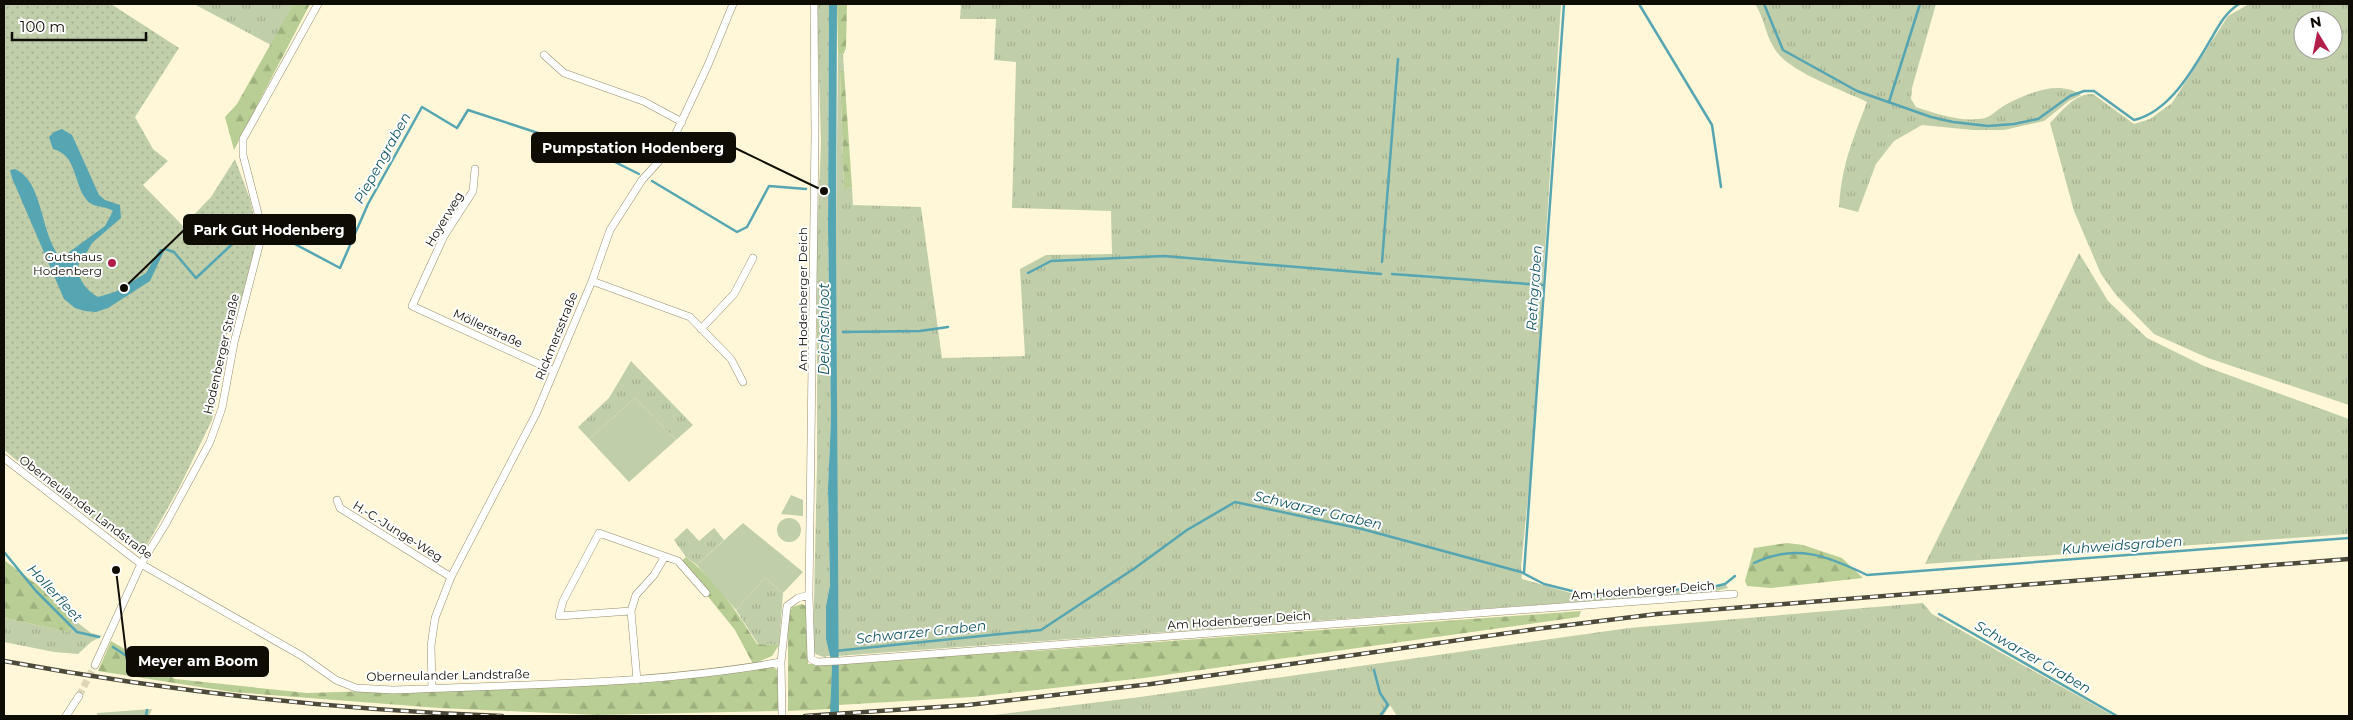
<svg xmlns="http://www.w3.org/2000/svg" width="2353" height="720" viewBox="0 0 2353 720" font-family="Montserrat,sans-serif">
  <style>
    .grass { fill: url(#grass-tufts); fill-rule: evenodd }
    .forest { fill: url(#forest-firs) }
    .park { fill: url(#park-dots) }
    .pitch { fill: #c0ceaa }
    .water { fill: #55a5b2 }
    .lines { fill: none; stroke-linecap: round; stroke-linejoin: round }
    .stream { stroke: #55a5b2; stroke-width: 2.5 }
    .street-tunnel { stroke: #dbd4b7; stroke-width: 7; stroke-dasharray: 7 3.5; stroke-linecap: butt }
    .street-casing { stroke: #948d6f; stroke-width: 8 }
    .street { stroke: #fff; stroke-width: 7 }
    .rail-casing { stroke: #4e4a3b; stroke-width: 4.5 }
    .rail { stroke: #fff; stroke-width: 2.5; stroke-dasharray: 8; stroke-linecap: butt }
    .poi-dot { fill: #b01e49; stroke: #fff; stroke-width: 2 }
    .labels { text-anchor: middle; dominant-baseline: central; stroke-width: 4; stroke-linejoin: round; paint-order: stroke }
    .street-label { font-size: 12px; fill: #0f0c03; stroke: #fff }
    .poi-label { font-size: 12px; fill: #0f0c03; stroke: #fff; text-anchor: end }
    .water-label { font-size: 14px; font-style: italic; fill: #135861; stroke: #fff }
    .leader { fill: none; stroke: #0f0c03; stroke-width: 2 }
    .callout-dot { fill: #0f0c03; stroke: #fff; stroke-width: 2 }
    .callout { fill: #0f0c03; stroke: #0f0c03; stroke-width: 2 }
    .callout-label { font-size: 14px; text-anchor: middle; font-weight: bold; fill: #fff }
  </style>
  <defs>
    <pattern id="grass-tufts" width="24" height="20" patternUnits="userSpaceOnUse" patternTransform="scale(1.25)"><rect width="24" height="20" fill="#c0ceaa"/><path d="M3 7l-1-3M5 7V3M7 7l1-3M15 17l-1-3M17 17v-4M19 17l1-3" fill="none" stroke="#a4b091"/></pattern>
    <pattern id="forest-firs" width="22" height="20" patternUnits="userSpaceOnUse" patternTransform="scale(1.25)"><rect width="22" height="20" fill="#b9ce94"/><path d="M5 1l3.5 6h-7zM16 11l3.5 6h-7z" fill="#9eb07e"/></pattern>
    <pattern id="park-dots" width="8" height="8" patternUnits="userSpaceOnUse" patternTransform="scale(1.25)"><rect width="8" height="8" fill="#c0ceaa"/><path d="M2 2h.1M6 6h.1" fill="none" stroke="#a4b091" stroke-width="1.8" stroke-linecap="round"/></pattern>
  </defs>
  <rect width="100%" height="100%" fill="#fff7d7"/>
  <path class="grass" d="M 194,4 L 293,4 L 271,45 Z
    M 817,4 L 829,4 L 828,227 L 831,418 L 828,488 L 830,585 L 826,606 L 826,639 L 831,656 L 826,656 L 826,658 L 816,654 L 813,650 L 817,465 L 817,238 L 821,143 Z
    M 961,4 L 1561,4 L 1531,466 L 1521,567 L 1522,579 L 1581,596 L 1607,597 L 1703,589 L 1726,585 L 1728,588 L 1712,592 L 837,656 L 836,238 L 838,53 L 843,55 L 844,71 L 840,72 L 844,190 L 852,187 L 853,205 L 921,207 L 942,358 L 1025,356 L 1020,269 L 1046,255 L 1112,254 L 1111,211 L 1012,208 L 1016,62 L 994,60 L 996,19 L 960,19 Z
    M 1755,4 L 1936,4 L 1912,88 L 1911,99 L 1916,107 C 1937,114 1963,123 1985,118 C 1992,116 1998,109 2005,105 C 2027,94 2058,79 2081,95 L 2069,101 L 2044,121 L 2004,130 L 1973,130 L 1922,125 L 1894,141 L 1876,164 L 1858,212 L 1839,207 C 1842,164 1852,142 1867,102 C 1842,89 1786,72 1773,46 C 1765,33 1764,17 1755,4 Z
    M 2249,4 L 2349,4 L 2349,405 L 2208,358 L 2154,334 L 2116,295 L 2101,274 L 2074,211 L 2050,123 C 2062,111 2075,93 2093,94 L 2134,124 L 2150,119 L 2172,103 L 2228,16 ZM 2303,20 L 2333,20 L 2333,50 L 2303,50 Z
    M 2079,253 L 2108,301 L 2147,338 L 2204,366 L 2349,419 L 2349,534 L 1925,564 Z
    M 631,361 L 693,425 L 676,440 L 635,398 L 589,439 L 578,427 L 609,398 Z
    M 687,528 L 699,541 L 714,528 L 724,540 L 697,565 L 686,557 L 674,540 Z
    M 765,578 L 783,593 L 779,645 L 758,644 L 736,610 Z
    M 1923,603 L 1932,614 L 2114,716 L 1397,716 L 1390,705 L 1383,716 L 986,716 L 1140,697 L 1629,628 Z
    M 4,618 L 69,632 L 73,619 L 91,633 L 102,636 L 91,642 L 78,654 L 54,652 L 4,642 Z
    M 152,709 L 149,716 L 97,716 L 97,713 Z"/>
  <path class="forest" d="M 293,4 L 310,4 L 234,150 L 225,117 L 237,104 Z
    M 837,4 L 847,4 L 846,48 L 843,55 L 838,53 Z
    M 840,71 L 844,71 L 852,187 L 844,190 Z
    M 1787,543 L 1803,545 L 1842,558 L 1863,578 L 1771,588 L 1747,586 L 1745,581 L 1754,548 Z
    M 686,557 C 716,580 738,613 757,644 L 779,645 L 772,656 L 753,664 L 735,630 L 680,562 Z
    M 4,560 L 40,587 L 73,619 L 69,632 L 4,618 Z
    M 802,604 L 806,606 L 808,664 L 832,664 L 831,709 L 788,711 L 788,616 L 792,607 Z
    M 1581,611 L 1579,617 L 1144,678 L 973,697 L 838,705 L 838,663 L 1048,650 Z
    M 111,641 L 175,679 L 307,693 L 637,683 L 773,667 L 779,671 L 778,711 L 598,715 L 439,708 L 232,692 L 98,671 Z"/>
  <path class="park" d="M 4,4 L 111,4 L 179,48 L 135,117 L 153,149 L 168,161 L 143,185 L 183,226 L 211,197 L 235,159 L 250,199 L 257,231 L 252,260 L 236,317 L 224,341 L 224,368 L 212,420 L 179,488 L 147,545 L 137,547 L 128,544 L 67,501 L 4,450 Z"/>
  <path class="pitch" d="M 635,398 L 676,440 L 629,482 L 589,439 Z
    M 791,495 L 803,500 L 803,516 L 781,514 Z
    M777 530a12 12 0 1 1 24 0a12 12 0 1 1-24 0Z
    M 743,523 L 803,572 L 783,593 L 765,578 L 736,610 L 697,565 Z"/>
  <path class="water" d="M 829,4 L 837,4 L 836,238 L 839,716 L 830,716 L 832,664 L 826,639 L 826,606 L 830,585 L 828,488 L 831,418 L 828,227 Z
    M 62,129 L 72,135 L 99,195 L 105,200 L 120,205 L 121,218 L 92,243 L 87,252 L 80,259 C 74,275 84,289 98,297 L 115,292 L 146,273 L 160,249 L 165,249 L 150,281 L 108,308 L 96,312 L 85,311 L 75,308 L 64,299 L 12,178 L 10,170 L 15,169 C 44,181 40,237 61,258 L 105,226 L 113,211 C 105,205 93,209 86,199 C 73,182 77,155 53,149 L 49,137 L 54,132 Z"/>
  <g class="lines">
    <path class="stream" d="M 1639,4 L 1712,125 L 1721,187
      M 1764,4 L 1783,50 L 1857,91 L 1931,117 L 1953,122 L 1988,126 L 2014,124 L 2038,119 L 2070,96 L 2084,91 L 2094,91 L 2134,120 C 2169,112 2193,70 2211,39 C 2219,25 2225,13 2239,4
      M 1889,102 L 1920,4
      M 652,181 L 737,232 L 747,227 L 769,186 L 806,189
      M 276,234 L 340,268 L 368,204 L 422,107 L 457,128 L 468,110 L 593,151 L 639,174
      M 165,249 L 174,252 L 196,278 L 244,233
      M 1382,262 L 1398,59
      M 1028,273 L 1051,261 L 1164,256 L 1381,274
      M 1392,274 L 1542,285
      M 843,332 L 920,331 L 948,327
      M 4,552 L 36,591 L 77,632 L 99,637
      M 1754,563 C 1795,543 1828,556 1867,575 L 2349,538
      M 1524,573 L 1564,4
      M 1939,614 L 2117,716
      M 113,647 L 145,668 L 151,676
      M 835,651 L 1041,630 L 1135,568 L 1187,530 L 1235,502 L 1362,529 L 1521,572 L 1544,584 L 1584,594 L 1606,595 L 1712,587 L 1725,584 L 1735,576
      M 1374,670 L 1380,693 L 1388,705 L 1380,716
      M 146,716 L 147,710"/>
    <path class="street-tunnel" d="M 79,696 L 95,665"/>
    <g class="street-casing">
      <path id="street" d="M 814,4 L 815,135 L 809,595 L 811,659 L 817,662 L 839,661 L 1734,594
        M 544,55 L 564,73 L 643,101 L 682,122
        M 475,169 L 473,191 L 444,236 L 412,306 L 554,371
        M 592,281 L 690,317 L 731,359 L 743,382
        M 701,329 L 734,294 L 753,258
        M 4,458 L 141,564 L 302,656 L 336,680 L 356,688 L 393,690 C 523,684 654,685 781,662
        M 337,500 L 340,508 L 451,577
        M 631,611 L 559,616 L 563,601 L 599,533 L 678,561 L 706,593
        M 95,665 L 141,564 L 165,525 L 210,442 L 222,408 L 234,343 L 260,242 L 260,221 L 243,155 L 243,139 L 318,4
        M 637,680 L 631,611 L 636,595 L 654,575 L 664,558
        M 432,688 L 431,646 L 435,618 L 451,577 L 536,414 L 592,281 L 610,230 L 642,180 L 662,158 L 676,133 L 708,65 L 733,4
        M 66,716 L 79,696
        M 782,716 L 781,662 L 787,606 L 798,598 L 809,595"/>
    </g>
    <use href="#street" class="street"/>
    <g class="rail-casing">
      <path id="rail" d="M 4,661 C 168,691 335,710 502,716
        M 805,716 L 968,705 L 1151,684 L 1536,629 L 1657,614 L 2349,559"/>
    </g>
    <use href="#rail" class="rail"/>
  </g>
  <circle class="poi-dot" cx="112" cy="263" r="5"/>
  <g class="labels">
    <g class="street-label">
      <text transform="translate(444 219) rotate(-59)">Hoyerweg</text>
      <text transform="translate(802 299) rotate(-90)">Am Hodenberger Deich</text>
      <text transform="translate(488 328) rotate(25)">Möllerstraße</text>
      <text transform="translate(556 336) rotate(-68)">Rickmersstraße</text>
      <text transform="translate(221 354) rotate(-77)">Hodenberger Straße</text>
      <text transform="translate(86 507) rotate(37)">Oberneulander Landstraße</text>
      <text transform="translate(398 531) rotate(32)">H.-C.-Junge-Weg</text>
      <text transform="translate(1643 590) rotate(-4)">Am Hodenberger Deich</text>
      <text transform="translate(1239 620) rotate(-4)">Am Hodenberger Deich</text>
      <text transform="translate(448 675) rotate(-1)">Oberneulander Landstraße</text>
    </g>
    <g class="poi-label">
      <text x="102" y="256">Gutshaus<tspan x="102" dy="14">Hodenberg</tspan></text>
    </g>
    <g class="water-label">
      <text transform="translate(382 158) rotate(-61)">Piepengraben</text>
      <text transform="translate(1534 288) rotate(-86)">Rethgraben</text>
      <text transform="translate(824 329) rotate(-90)">Deichschloot</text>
      <text transform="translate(1318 510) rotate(13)">Schwarzer Graben</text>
      <text transform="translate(2122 545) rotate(-4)">Kuhweidsgraben</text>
      <text transform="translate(55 593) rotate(47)">Hollerfleet</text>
      <text transform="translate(921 632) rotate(-6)">Schwarzer Graben</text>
      <text transform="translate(2033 657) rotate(30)">Schwarzer Graben</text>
    </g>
  </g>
  <path class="leader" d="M824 191L735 148M124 288L184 230M116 570L127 661"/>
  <g class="callout-dot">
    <circle cx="824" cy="191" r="5"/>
    <circle cx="124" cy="288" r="5"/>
    <circle cx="116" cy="570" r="5"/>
  </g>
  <g class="callout">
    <rect x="532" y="133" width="203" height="29" rx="5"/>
    <rect x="184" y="215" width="171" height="29" rx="5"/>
    <rect x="127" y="647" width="141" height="29" rx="5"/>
  </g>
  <g class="callout-label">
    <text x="633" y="153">Pumpstation Hodenberg</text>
    <text x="269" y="235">Park Gut Hodenberg</text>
    <text x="198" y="666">Meyer am Boom</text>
  </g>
  <rect width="2353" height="720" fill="none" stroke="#0f0c03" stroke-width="10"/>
  <g transform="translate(2318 35) rotate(350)"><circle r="24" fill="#ffffff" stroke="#9f9e9a"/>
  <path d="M0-4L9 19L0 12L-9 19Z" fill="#b01e49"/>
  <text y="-8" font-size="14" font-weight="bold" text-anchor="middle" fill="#0f0c03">N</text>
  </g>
  <path d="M12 32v8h134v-8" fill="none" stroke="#0f0c03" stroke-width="2.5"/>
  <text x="20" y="32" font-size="15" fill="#0f0c03" stroke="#ffffff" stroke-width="4" paint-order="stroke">100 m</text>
</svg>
